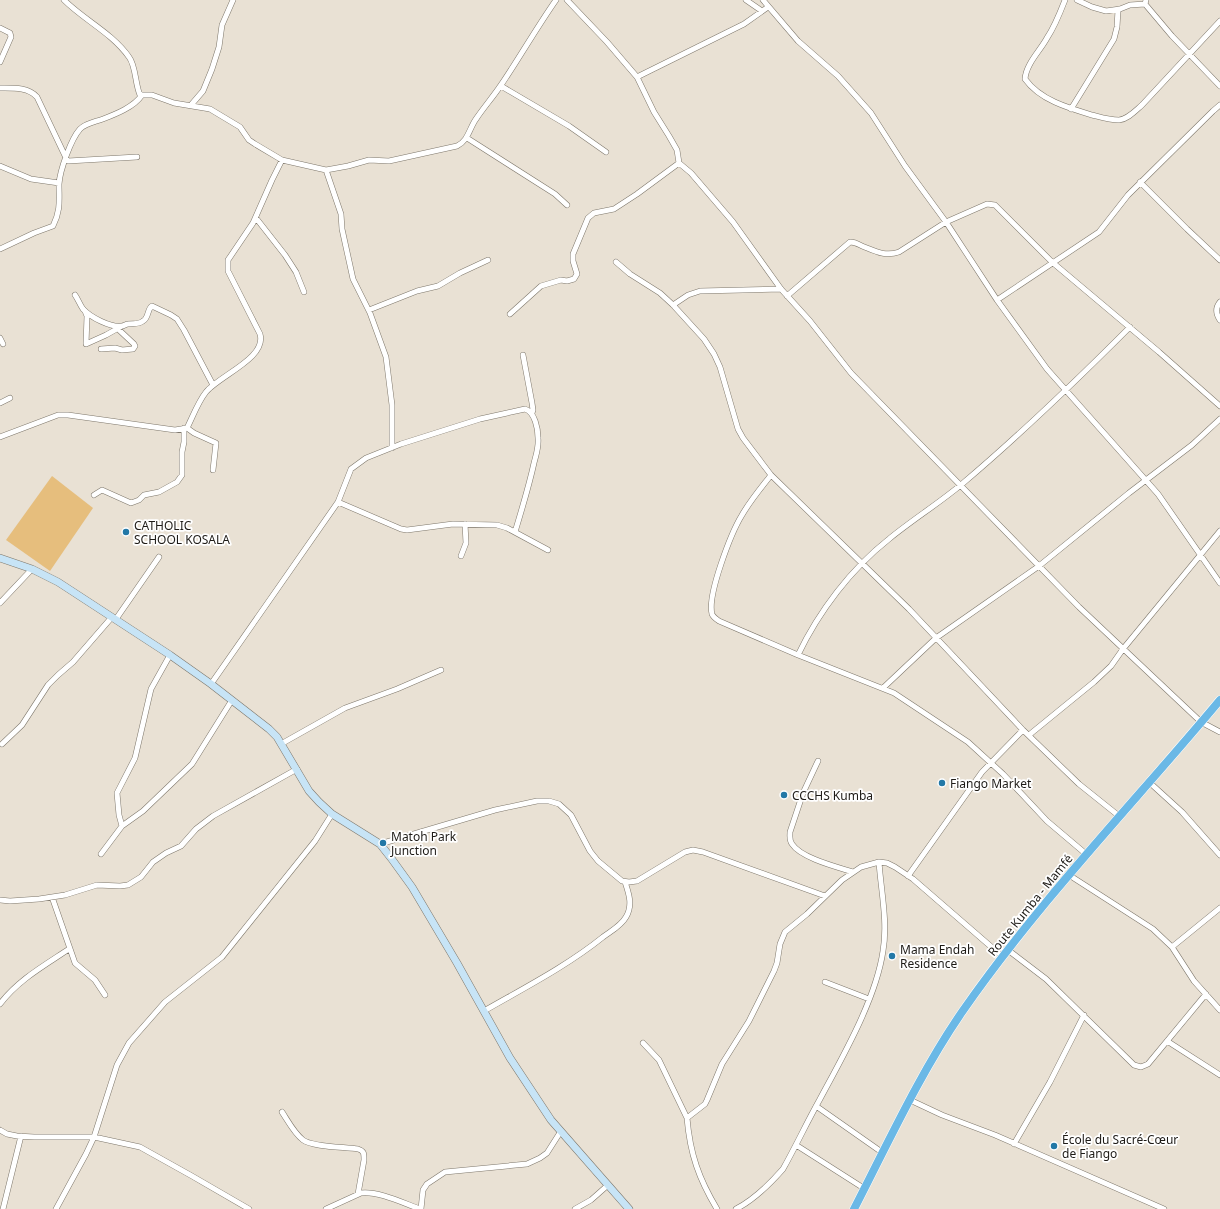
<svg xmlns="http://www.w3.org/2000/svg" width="1220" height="1209" viewBox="0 0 1220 1209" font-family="'Noto Sans',sans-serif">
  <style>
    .garden { fill: #e6be7d }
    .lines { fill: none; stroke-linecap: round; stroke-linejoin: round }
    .minor-casing { stroke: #7e776b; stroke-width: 6 }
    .secondary-casing { stroke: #7e776b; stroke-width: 8 }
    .trunk-casing { stroke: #fff; stroke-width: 9 }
    .minor { stroke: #fff; stroke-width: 5 }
    .secondary { stroke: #c7e4f6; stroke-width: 7 }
    .trunk { stroke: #6ab8e6; stroke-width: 8 }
    .poi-dot { fill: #2278a7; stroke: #fff; stroke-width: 1.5 }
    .labels { text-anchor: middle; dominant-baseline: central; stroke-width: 3.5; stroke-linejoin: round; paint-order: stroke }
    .poi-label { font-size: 12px; fill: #1e1b17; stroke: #fff; text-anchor: start }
    .street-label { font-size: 12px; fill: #1e1b17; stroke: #fff }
  </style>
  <rect width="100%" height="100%" fill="#e9e1d4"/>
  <path class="garden" d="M 52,476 L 93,508 L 50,571 L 6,540 Z"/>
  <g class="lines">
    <g class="minor-casing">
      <path id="minor" d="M 64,0 C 84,20 112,33 129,57 C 136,66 135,84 140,95 L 152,95 L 174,103 L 210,109 L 240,127 L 249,140 L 255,144 L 282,160 L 326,170
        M 567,0 L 607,42 L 637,77 L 654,112 L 669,136 L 677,150 L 679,163 L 691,173 L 733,222 L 781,289 L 810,321 L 851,373 L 1079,607 L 1201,722 L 1220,732
        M 746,0 L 762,11
        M 763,0 L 798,41 L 838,76 L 871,113 L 905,166 L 946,222 L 997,300 L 1047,369 L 1158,494 L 1220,583
        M 1065,0 C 1060,13 1055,26 1047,38 C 1040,51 1026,64 1025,79 C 1040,100 1068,108 1092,115 C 1100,117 1109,120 1119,120 C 1128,119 1135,111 1142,105 L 1220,21
        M 1077,0 L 1092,7 L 1106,11 L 1120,9 L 1130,5 L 1145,4
        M 1146,0 L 1145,4 L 1172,36 L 1220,86
        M 0,28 L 10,33 L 11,37 L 0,62
        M 637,77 L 744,24 L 768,7
        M 501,86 L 569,126 L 606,152
        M 0,88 C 13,88 28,87 37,97 L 67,160 L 68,161 L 137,157
        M 191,105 L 203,91 L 212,69 L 219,47 L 222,25 L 233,0
        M 1071,109 L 1114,39 L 1117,27 L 1118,10
        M 467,138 L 555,194 L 567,205
        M 0,166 L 31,179 L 59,183
        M 1140,182 L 1187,229 L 1220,260
        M 256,218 L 285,255 L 296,272 L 304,292
        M 0,249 L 34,233 L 53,226 C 61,210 59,200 59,184 C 60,170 71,139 80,129 C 86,123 95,122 103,119 C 116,114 134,107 142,95
        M 616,262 L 630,274 L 660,293 L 673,305 L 704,339 L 714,354 L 720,367 L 738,429 L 743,438 L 771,475 L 909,609 L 1023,730 L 1079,784 L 1119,816
        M 75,295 C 78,299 80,305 83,309 C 90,317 111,328 122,326 C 124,326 126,324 128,324 C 133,323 138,325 143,321 C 149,318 147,309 152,306 L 171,315 L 177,319 L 184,330 L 213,385
        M 787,296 L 850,242 C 855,242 858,244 862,246 C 875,251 885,257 899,252 L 946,222 L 987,204 L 995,205 L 1052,262 L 1159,352 L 1220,406
        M 997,300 L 1099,232 L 1128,195 L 1213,111 L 1220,105
        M 1220,302 C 1215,308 1216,314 1220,320
        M 673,305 L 688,295 L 700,291 L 781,289
        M 369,310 L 417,291 L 438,286 L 460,273 L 488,260
        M 85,311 L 87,316 L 86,344 L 106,335 L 122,326
        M 510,314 L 541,286 L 561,280 L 567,281 L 574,279 L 577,274 L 573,261 L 573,254 L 588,218 L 594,213 L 614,209 L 637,194 L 679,163
        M 0,338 L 3,344
        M 101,349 L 115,348 L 122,350 L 133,349 L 135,346 L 134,344 L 118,329
        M 523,355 L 532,403 L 533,410 L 532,413
        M 0,403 L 10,398
        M 187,428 L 194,433 L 216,443 L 213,470
        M 0,437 L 58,415 L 68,415 L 175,430 L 187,428 C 193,416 198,402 206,392 C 220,375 267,358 260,334 L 228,271 L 228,260 L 253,223 L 272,180 L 282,160
        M 392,448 L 392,405 L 386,357 L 370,313 L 353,279 L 342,229 L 341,214 L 326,170 L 348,166 L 369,160 L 389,161 L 457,146 C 468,141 469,129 476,119 C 484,107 493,97 501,85 C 520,57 537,27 556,0
        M 771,475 C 761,488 750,501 742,515 C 731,533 707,595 712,614 C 713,617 716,619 719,621 L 798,655 L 894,693 L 968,742 L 1003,774 L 1047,821 L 1086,854
        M 94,495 L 102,490 L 131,503 L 139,500 L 144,495 L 159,492 L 177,482 L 182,475 L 182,452 L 184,442 L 184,428
        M 338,502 L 351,469 L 366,458 L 401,444 L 480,419 L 525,409 C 535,412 538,429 538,438 C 539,447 536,455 534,463 C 529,486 522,509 515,532
        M 461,556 L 466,543 L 465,524
        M 0,603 L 32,569
        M 116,619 L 159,557
        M 798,655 C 819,611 851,569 889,539 C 912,520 938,504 962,484 C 1020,435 1076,381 1130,327
        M 211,684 L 338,502 L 401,529 L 407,530 L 453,524 L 497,525 L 507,528 L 548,550
        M 883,688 L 936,638 L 1039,566 L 1129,493 L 1192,445 L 1220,419
        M 1029,735 L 1094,682 L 1111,666 L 1123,649 L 1220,531
        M 2,744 L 22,725 L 48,685 L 58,675 L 73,662 L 112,617
        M 281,744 L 345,708 L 397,689 L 441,670
        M 818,761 L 803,793 L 790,832 C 790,836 789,840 792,844 C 801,858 837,867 853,872
        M 1149,782 L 1182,812 L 1220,855
        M 122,826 L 119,815 L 117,793 L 135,758 L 151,689 L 170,655
        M 380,844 L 495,810 L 537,801 L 549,801 L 559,804 L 571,815 L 590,851 L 598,861 L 622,881 L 629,882 L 637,881 L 685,852 L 693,850 L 703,852 L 825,896
        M 101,854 L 122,826 L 143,811 L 192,764 L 232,700
        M 1069,875 L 1153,929 L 1172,947 L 1194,981 L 1220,1010
        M 908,876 L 982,772 L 1023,730
        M 52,897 L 75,963 L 95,980 L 105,995
        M 0,900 L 10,901 L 39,899 L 65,895 L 97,885 L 120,886 L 128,885 L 141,877 L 153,862 L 166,853 L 181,846 L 196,829 L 213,816 L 297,769
        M 1172,947 L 1220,908
        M 1008,950 L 1046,979 L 1134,1065 L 1141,1067 L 1148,1064 L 1206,994
        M 825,982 L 869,999
        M 0,1004 C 18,980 45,965 69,949
        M 484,1011 C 524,988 567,966 603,937 C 611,931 621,926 626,917 C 633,905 629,894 625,882
        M 1167,1041 L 1220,1075
        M 643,1043 L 659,1060 L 687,1118
        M 910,1100 L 942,1115 L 995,1135 L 1164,1209
        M 816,1106 L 883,1153
        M 282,1112 C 288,1121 294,1133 303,1140 C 312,1147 345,1147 358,1149 C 364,1151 364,1153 364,1160 L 358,1194
        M 0,1130 L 7,1134 L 17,1136 L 34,1137 L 94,1137 L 140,1147 L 192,1176 L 249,1209
        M 1014,1144 L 1050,1082 L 1084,1015
        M 796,1145 L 865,1189
        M 3,1209 L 21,1136
        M 56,1209 L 86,1154 L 94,1137 L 117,1065 L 129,1043 L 165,1002 L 222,957 L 315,841 L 332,814
        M 326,1209 L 361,1193 C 379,1191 403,1203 420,1209
        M 421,1209 L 423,1190 L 427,1184 L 445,1172 L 527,1164 L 540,1158 L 547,1153 L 561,1131
        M 575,1209 L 591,1200 L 608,1185
        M 717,1209 C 699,1179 690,1154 687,1118 L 705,1104 L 707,1100 L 722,1064 L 749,1021 L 774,971 L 777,963 L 780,944 L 785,932 L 807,914 L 842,880 L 861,867 L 879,862 L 887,863 L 895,867 L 913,879 L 1003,957
        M 736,1209 C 755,1199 769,1185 783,1169 C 796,1146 807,1122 820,1099 C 843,1056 876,999 883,951 C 888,922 881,891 879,862"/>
    </g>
    <g class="secondary-casing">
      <path id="secondary" d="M 0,558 L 32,569 L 58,582 L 170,655 L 211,684 L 269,729 L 277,737 L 309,791 L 319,802 L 332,814 L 380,844 L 391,858 L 412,887 L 457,963 L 510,1058 L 551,1120 L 629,1209"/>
    </g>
    <g class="trunk-casing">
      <path id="trunk" d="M 854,1209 C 888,1143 920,1073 962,1012 C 1039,901 1134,803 1220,700"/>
    </g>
    <use href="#minor" class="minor"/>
    <use href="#secondary" class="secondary"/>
    <use href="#trunk" class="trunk"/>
  </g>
  <g class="poi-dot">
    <circle cx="126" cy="532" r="4"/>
    <circle cx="942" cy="783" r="4"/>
    <circle cx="784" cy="795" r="4"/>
    <circle cx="383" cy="843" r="4"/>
    <circle cx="892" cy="956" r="4"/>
    <circle cx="1054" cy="1146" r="4"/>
  </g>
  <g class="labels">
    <g class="poi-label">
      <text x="134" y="525">CATHOLIC<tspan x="134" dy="14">SCHOOL KOSALA</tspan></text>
      <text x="950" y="783">Fiango Market</text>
      <text x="792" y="795">CCCHS Kumba</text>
      <text x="391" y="836">Matoh Park<tspan x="391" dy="14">Junction</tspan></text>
      <text x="900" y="949">Mama Endah<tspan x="900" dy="14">Residence</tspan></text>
      <text x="1062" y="1139">École du Sacré-Cœur<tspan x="1062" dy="14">de Fiango</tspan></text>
    </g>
    <g class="street-label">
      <text transform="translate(1030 905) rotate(-51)">Route Kumba - Mamfé</text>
    </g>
  </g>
</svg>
